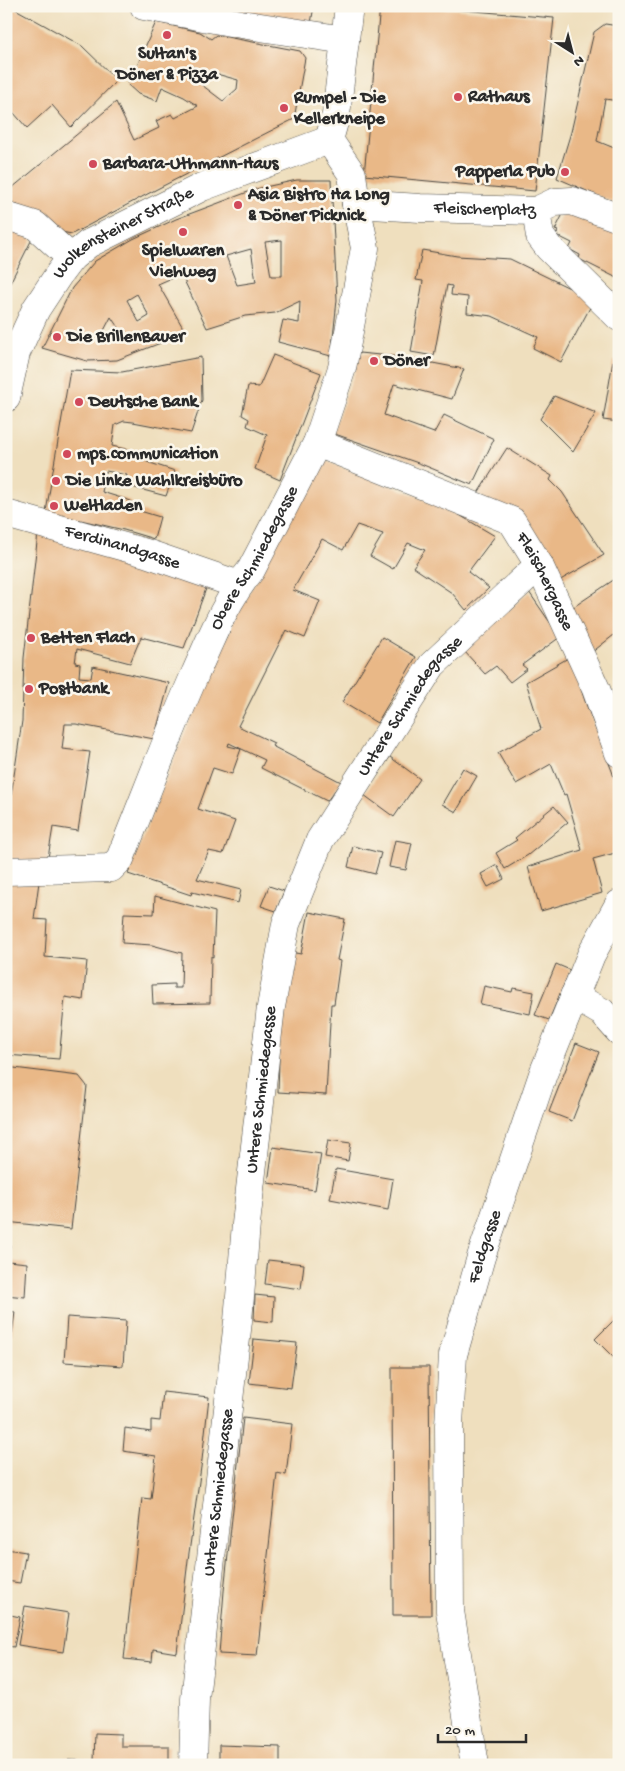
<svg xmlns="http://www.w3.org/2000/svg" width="625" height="1771" viewBox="0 0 625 1771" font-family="'Gochi Hand',sans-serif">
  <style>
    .building { fill: #e9b887; fill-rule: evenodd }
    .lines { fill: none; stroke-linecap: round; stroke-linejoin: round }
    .minor-casing { stroke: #484641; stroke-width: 29 }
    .minor { stroke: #fff; stroke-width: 28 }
    .poi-dot { fill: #d1495b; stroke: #fbf7ec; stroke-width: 2 }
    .labels { text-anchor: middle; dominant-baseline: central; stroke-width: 5; stroke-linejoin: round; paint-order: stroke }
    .poi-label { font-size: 18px; font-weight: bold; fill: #2b2b2b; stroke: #fbf7ec; text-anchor: start }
    .street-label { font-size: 18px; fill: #2b2b2b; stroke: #fbf7ec }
  </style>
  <rect width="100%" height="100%" fill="#fbf7ec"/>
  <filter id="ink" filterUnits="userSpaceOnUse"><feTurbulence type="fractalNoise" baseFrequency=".02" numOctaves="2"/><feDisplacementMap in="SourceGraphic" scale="10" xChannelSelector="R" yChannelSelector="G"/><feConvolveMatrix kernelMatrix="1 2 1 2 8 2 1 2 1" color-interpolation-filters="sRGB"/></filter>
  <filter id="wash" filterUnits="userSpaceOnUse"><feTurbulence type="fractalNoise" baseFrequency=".0096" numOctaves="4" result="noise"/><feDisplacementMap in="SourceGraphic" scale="20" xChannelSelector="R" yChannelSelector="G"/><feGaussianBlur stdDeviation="1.12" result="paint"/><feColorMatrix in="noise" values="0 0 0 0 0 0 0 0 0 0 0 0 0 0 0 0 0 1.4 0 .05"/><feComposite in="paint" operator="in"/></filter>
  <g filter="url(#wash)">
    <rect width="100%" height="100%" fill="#efdfbe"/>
    <g id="blocks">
      <path class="building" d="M 6,6 L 10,6 L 82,46 L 117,80 L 71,127 L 52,105 L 27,128 L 13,112 L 6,117 Z
        M 190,6 L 314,6 L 310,29 Z
        M 380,6 L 417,6 L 554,18 L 535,191 L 364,175 Z
        M 156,22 L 200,32 L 211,39 L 216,35 L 300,51 L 305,58 L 294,119 L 157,189 L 72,234 L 61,232 L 6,198 L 6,193 L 116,102 L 134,140 L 159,128 L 156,121 L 172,114 L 175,118 L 198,106 L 184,97 L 162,87 L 157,101 L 138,94 L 127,84 L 133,75 ZM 192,67 L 238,80 L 237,89 L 223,101 L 190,76 Z
        M 605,24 L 619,26 L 619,101 L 605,99 L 597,141 L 619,150 L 619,205 L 557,178 L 571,132 L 594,32 Z
        M 297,180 L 331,180 L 337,300 L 331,356 L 278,342 L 283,320 L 299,323 L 300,301 L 275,313 L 245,316 L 207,328 L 181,274 L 158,284 L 186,333 L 117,360 L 87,361 L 42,348 L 72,288 L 95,261 L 133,239 L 176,219 L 256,189 ZM 282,240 L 282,276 L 271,276 L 265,242 ZM 251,249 L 256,282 L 237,285 L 226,256 ZM 137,294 L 149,316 L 139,322 L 127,300 ZM 111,317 L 125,338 L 98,342 Z
        M 564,212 L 619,223 L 619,279 L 579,259 L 580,255 L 569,249 L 572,243 L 556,235 L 558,231 L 555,230 Z
        M 6,226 L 34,235 L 6,291 Z
        M 422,250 L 457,256 L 510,259 L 594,300 L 561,362 L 533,348 L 538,337 L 492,316 L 467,313 L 468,297 L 451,295 L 452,286 L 447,285 L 434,356 L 411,352 L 423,281 L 416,280 Z
        M 359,353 L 401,357 L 464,369 L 452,399 L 394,384 L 384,415 L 434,433 L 444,415 L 494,439 L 472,485 L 421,464 L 332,433 L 355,372 Z
        M 273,355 L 321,373 L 280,480 L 255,469 L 267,435 L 247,426 L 249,419 L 242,415 L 248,386 L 259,387 Z
        M 201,357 L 202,400 L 191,433 L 133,422 L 124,421 L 115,425 L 112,446 L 143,453 L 141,460 L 175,471 L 166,496 L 124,485 L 127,475 L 106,471 L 102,492 L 131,501 L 130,508 L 160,517 L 154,539 L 124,530 L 46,512 L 70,370 L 122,372 Z
        M 613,361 L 619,362 L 619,422 L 603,420 Z
        M 554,396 L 596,413 L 573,452 L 540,419 Z
        M 507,448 L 552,476 L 550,480 L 562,492 L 604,555 L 557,582 L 478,493 Z
        M 320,459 L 444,506 L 495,536 L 468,572 L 489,588 L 466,610 L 452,593 L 413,567 L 425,550 L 408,543 L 393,569 L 370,556 L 383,534 L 357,525 L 343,550 L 322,539 L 293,590 L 320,601 L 305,638 L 286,630 L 238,726 L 274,743 L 272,746 L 341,782 L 327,801 L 261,768 L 265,760 L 229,743 L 228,746 L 241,749 L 232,774 L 213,768 L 198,809 L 235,821 L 223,854 L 209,851 L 197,879 L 241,890 L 238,903 L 192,892 L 191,895 L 128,874 L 209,673 L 241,608 Z
        M 38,533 L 207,586 L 184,648 L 141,637 L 130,663 L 77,649 L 75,663 L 80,664 L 79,677 L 91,678 L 93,666 L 169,683 L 154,739 L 76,724 L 65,724 L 62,749 L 90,752 L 78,831 L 53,827 L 47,864 L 6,858 L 6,830 L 22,721 L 24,658 Z
        M 615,579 L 619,588 L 619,631 L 591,653 L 569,610 Z
        M 529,592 L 560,637 L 522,665 L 527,669 L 510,682 L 496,666 L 485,674 L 464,651 Z
        M 382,637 L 416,657 L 377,723 L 342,702 Z
        M 570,657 L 586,704 L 612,771 L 619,793 L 619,852 L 593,859 L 602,893 L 541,911 L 528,867 L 582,850 L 566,794 L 564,795 L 551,764 L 516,784 L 498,753 L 541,729 L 526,682 Z
        M 390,757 L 420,779 L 394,817 L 364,795 Z
        M 463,768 L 477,776 L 456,812 L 442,804 Z
        M 554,806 L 568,822 L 528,855 L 505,869 L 496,853 L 517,840 L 515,838 Z
        M 395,840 L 412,843 L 406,870 L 389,867 Z
        M 353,846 L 381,853 L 375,874 L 348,867 Z
        M 497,865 L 504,879 L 488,887 L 481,874 Z
        M 39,882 L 34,919 L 47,920 L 45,957 L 87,961 L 83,1000 L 65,997 L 59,1059 L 6,1055 L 6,883 Z
        M 269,886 L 284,891 L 276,911 L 261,906 Z
        M 155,896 L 215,912 L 213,957 L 211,956 L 210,1003 L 153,1004 L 152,985 L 174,984 L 174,988 L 181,988 L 182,953 L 152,945 L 122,943 L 124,913 L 154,914 Z
        M 309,912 L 345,919 L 337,960 L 340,961 L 334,1004 L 331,1004 L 326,1095 L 278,1092 L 281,999 L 290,952 L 301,954 Z
        M 556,964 L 570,970 L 549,1020 L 535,1015 Z
        M 484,986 L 512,992 L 513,988 L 534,992 L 530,1014 L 480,1004 Z
        M 576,1043 L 599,1052 L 572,1121 L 549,1112 Z
        M 6,1067 L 79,1076 L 87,1086 L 71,1229 L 6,1222 Z
        M 328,1140 L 351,1143 L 348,1161 L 325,1157 Z
        M 273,1147 L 321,1154 L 315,1190 L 268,1183 Z
        M 336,1169 L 393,1179 L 388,1210 L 330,1199 Z
        M 6,1245 L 10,1245 L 8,1261 L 27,1263 L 25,1297 L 6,1295 Z
        M 268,1260 L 304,1264 L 301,1289 L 265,1284 Z
        M 255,1295 L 274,1297 L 273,1322 L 254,1320 Z
        M 6,1311 L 15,1312 L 12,1334 L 6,1333 Z
        M 619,1315 L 619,1363 L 595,1339 Z
        M 67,1317 L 126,1321 L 123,1366 L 64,1362 Z
        M 254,1339 L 297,1343 L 291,1388 L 249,1383 Z
        M 392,1367 L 429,1367 L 431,1615 L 393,1615 Z
        M 163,1392 L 209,1397 L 202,1460 L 188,1560 L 177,1653 L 153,1649 L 152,1662 L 124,1659 L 142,1498 L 151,1499 L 156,1456 L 123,1451 L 125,1428 L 151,1432 L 151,1420 L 160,1421 Z
        M 243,1418 L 292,1424 L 286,1475 L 277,1473 L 257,1656 L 219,1654 L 224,1591 Z
        M 6,1549 L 26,1552 L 20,1583 L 6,1581 Z
        M 25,1606 L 69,1613 L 63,1652 L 18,1645 Z
        M 6,1614 L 20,1617 L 14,1647 L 6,1646 Z
        M 95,1733 L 121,1734 L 121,1746 L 169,1746 L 169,1765 L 68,1765 L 68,1760 L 94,1761 Z
        M 219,1745 L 280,1747 L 280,1765 L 219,1765 Z"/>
    </g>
  </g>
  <g filter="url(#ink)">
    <use href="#blocks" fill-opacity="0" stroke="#484641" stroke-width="1"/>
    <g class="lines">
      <g class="minor-casing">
        <g id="minor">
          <path d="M 144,6 L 241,24 L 345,40"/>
          <path d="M 329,140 L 336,115 L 349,6"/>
          <path id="s1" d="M 356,204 L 420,208 L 536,211 L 555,202 L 572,201 L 619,218"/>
          <path d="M 536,211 L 540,236 L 549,248 L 619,317"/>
          <path d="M 6,216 L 35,225 L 71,258"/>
          <path id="s2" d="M 6,398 L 16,353 L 36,309 L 59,274 L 71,258 L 88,244 L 202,187 L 329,140"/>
          <path id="s3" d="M 317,443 L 512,521 L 539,565 L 596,689 L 619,753"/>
          <path id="s4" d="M 6,514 L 146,553 L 239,585"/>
          <path id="s5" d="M 6,871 L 111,868 L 120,859 C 145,797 168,735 195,674 C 211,638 226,600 251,570 L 317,443 L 342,368 L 365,248 L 356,204 L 352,174 L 329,140"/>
          <path d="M 574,996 L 602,1012 L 619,1031"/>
          <path id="s6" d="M 193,1765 L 195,1699 L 238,1321 L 246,1224 L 271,1007 L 286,924 L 320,840 L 432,665 L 539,565"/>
          <path id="s7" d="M 475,1765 L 450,1611 L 449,1425 L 453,1355 L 481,1257 L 543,1074 L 591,955 L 619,904"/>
        </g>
      </g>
      <use href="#minor" class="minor"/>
    </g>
  </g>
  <g class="poi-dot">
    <circle cx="167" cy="35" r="5"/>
    <circle cx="458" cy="97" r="5"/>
    <circle cx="284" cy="108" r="5"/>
    <circle cx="93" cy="164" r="5"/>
    <circle cx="565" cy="172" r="5"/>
    <circle cx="238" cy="205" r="5"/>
    <circle cx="183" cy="232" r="5"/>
    <circle cx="57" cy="337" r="5"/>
    <circle cx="374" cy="361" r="5"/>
    <circle cx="79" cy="402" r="5"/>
    <circle cx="67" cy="454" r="5"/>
    <circle cx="56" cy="481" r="5"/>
    <circle cx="54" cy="506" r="5"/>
    <circle cx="31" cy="638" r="5"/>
    <circle cx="29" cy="689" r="5"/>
  </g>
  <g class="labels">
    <g class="poi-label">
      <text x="167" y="54" text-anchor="middle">Sultan's<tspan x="167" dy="21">Döner &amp; Pizza</tspan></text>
      <text x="468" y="97">Rathaus</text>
      <text x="294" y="98">Rumpel - Die<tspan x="294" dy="21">Kellerkneipe</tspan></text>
      <text x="103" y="164">Barbara-Uthmann-Haus</text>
      <text x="555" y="172" text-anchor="end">Papperla Pub</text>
      <text x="248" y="195">Asia Bistro Ha Long<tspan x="248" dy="21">&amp; Döner Picknick</tspan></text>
      <text x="183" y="251" text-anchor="middle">Spielwaren<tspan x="183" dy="21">Viehweg</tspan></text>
      <text x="67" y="337">Die BrillenBauer</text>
      <text x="384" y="361">Döner</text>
      <text x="89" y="402">Deutsche Bank</text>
      <text x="77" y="454">mps.communication</text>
      <text x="66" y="481">Die Linke Wahlkreisbüro</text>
      <text x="64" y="506">Weltladen</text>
      <text x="41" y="638">Betten Flach</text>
      <text x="39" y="689">Postbank</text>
    </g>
    <g class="street-label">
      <text stroke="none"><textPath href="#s1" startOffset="129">Fleischerplatz</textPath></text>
      <text stroke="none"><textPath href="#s2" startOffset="214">Wolkensteiner Straße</textPath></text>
      <text stroke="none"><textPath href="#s4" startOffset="121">Ferdinandgasse</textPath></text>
      <text stroke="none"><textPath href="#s5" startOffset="448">Obere Schmiedegasse</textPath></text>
      <text stroke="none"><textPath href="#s3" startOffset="279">Fleischergasse</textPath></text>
      <text stroke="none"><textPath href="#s6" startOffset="1099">Untere Schmiedegasse</textPath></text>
      <text stroke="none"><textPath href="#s6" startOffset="679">Untere Schmiedegasse</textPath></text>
      <text stroke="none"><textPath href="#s7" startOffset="525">Feldgasse</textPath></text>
      <text stroke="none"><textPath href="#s6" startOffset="274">Untere Schmiedegasse</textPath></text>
    </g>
  </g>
  <rect width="625" height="1771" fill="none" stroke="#fbf7ec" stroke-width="25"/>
  <g transform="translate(572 52) rotate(144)" stroke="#fbf7ec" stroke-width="4" paint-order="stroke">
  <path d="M0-4L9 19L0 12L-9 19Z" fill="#2b2b2b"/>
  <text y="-8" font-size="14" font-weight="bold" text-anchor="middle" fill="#2b2b2b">N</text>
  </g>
  <path d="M438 1734v8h88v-8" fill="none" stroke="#2b2b2b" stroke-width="2.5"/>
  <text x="445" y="1734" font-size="15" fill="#2b2b2b" stroke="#fbf7ec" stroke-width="4" paint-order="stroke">20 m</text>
</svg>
